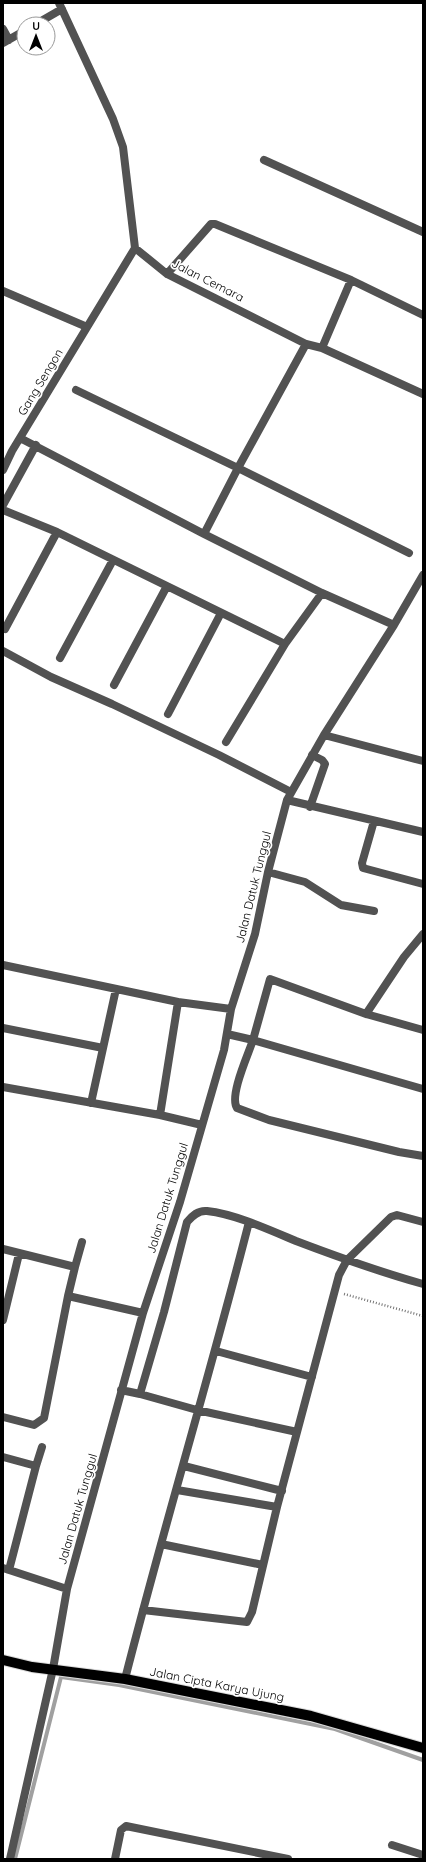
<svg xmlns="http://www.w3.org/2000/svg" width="426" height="1862" viewBox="0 0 426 1862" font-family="Quicksand,sans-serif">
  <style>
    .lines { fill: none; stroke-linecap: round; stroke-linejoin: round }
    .stream { stroke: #a0a0a0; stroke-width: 4 }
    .primary-casing { stroke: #dbdbdb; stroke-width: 12 }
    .path { stroke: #747474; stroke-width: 2.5; stroke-dasharray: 1 2; stroke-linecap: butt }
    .minor { stroke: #525252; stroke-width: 8 }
    .primary { stroke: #000; stroke-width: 10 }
    .labels { text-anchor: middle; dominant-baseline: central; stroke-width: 3.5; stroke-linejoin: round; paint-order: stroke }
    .street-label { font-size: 12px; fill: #000; stroke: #fff }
  </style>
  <rect width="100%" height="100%" fill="#fff"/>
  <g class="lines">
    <path class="stream" d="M 15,1859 L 61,1677 L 119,1685 L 335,1729 L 423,1760"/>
    <g class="primary-casing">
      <path id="primary" d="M 3,1660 L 32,1667 L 125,1679 L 311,1716 L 423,1748"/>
    </g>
    <path class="path" d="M 344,1294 L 423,1316"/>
    <path class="minor" d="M 59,3 L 113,119 L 123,147 L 135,248 L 167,274 L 306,344 L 322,348 L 423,394
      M 36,24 L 62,9
      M 3,29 L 9,40
      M 3,43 L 24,31
      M 264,160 L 423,232
      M 167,274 L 211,224 L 215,224 L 351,280 L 423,315
      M 3,291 L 87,327
      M 306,344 L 238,468 L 409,553
      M 322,348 L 351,280
      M 76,390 L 238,468 L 204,534
      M 20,438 L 204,534 L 322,593 L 394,625
      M 3,470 L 12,451 L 135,248
      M 3,505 L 36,445
      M 3,510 L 57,532 L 285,644
      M 5,629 L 57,532
      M 3,651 L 51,677 L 112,704 L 219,755 L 291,792
      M 60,658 L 113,560
      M 114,685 L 167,586
      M 168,714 L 221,613
      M 324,735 L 423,761
      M 226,742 L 285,644 L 322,593
      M 287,800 L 423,832
      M 310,807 L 325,764 L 322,760 L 312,755
      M 374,821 L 362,863 L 363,868 L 423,884
      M 268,872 L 305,882 L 341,905 L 374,911
      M 3,965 L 178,1002 L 160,1115
      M 178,1002 L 231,1009
      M 366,1014 L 404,957 L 423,934
      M 3,1028 L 103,1048
      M 423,1030 L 366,1014 L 270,979 L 253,1040 L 423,1089
      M 227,1034 L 253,1040 C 248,1055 229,1096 237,1108 L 269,1120 L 399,1152 L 423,1156
      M 3,1087 L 160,1115 L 202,1125
      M 91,1103 L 116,989
      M 3,1249 L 75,1267 L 68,1296 L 143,1313
      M 75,1267 L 82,1242
      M 3,1320 L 19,1254
      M 216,1351 L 312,1377
      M 121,1390 L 140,1394 L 164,1312 L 187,1222 C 192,1216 198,1210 207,1211 C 235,1214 270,1230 296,1241 C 338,1257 380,1272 423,1284
      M 140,1394 L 197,1410 L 297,1432
      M 3,1417 L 34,1425 L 44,1418 L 68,1296
      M 3,1457 L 36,1466 L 9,1570
      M 36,1466 L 42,1447
      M 184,1466 L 282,1491
      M 177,1490 L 277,1507
      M 161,1544 L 263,1565
      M 3,1568 L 67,1589
      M 143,1610 L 247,1622 L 252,1612 L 277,1507 L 339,1275 L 347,1260 L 391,1217 L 397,1215 L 423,1222
      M 125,1679 C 164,1526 210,1375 249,1222
      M 392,1845 L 423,1855
      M 10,1859 L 53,1669 L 67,1589 L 143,1313 L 180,1202 L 224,1050 L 231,1009 L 255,934 L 268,872 L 287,800 L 324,735 L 394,625 L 423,575
      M 115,1859 L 121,1830 L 126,1826 L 288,1859"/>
    <use href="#primary" class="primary"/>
  </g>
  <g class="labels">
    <g class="street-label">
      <text transform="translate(208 280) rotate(27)">Jalan Cemara</text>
      <text transform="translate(40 382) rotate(-59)">Gang Sengon</text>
      <text transform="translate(253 887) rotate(-76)">Jalan Datuk Tunggul</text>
      <text transform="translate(167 1198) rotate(-73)">Jalan Datuk Tunggul</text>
      <text transform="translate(77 1509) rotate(-74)">Jalan Datuk Tunggul</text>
      <text transform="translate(217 1684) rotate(11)">Jalan Cipta Karya Ujung</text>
    </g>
  </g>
  <rect width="426" height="1862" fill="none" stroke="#000000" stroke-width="8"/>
  <g transform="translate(36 36)"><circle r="19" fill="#ffffff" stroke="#999999"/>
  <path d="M0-3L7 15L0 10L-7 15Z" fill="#000000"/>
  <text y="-6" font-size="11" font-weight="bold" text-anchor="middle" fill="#000000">U</text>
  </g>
</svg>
